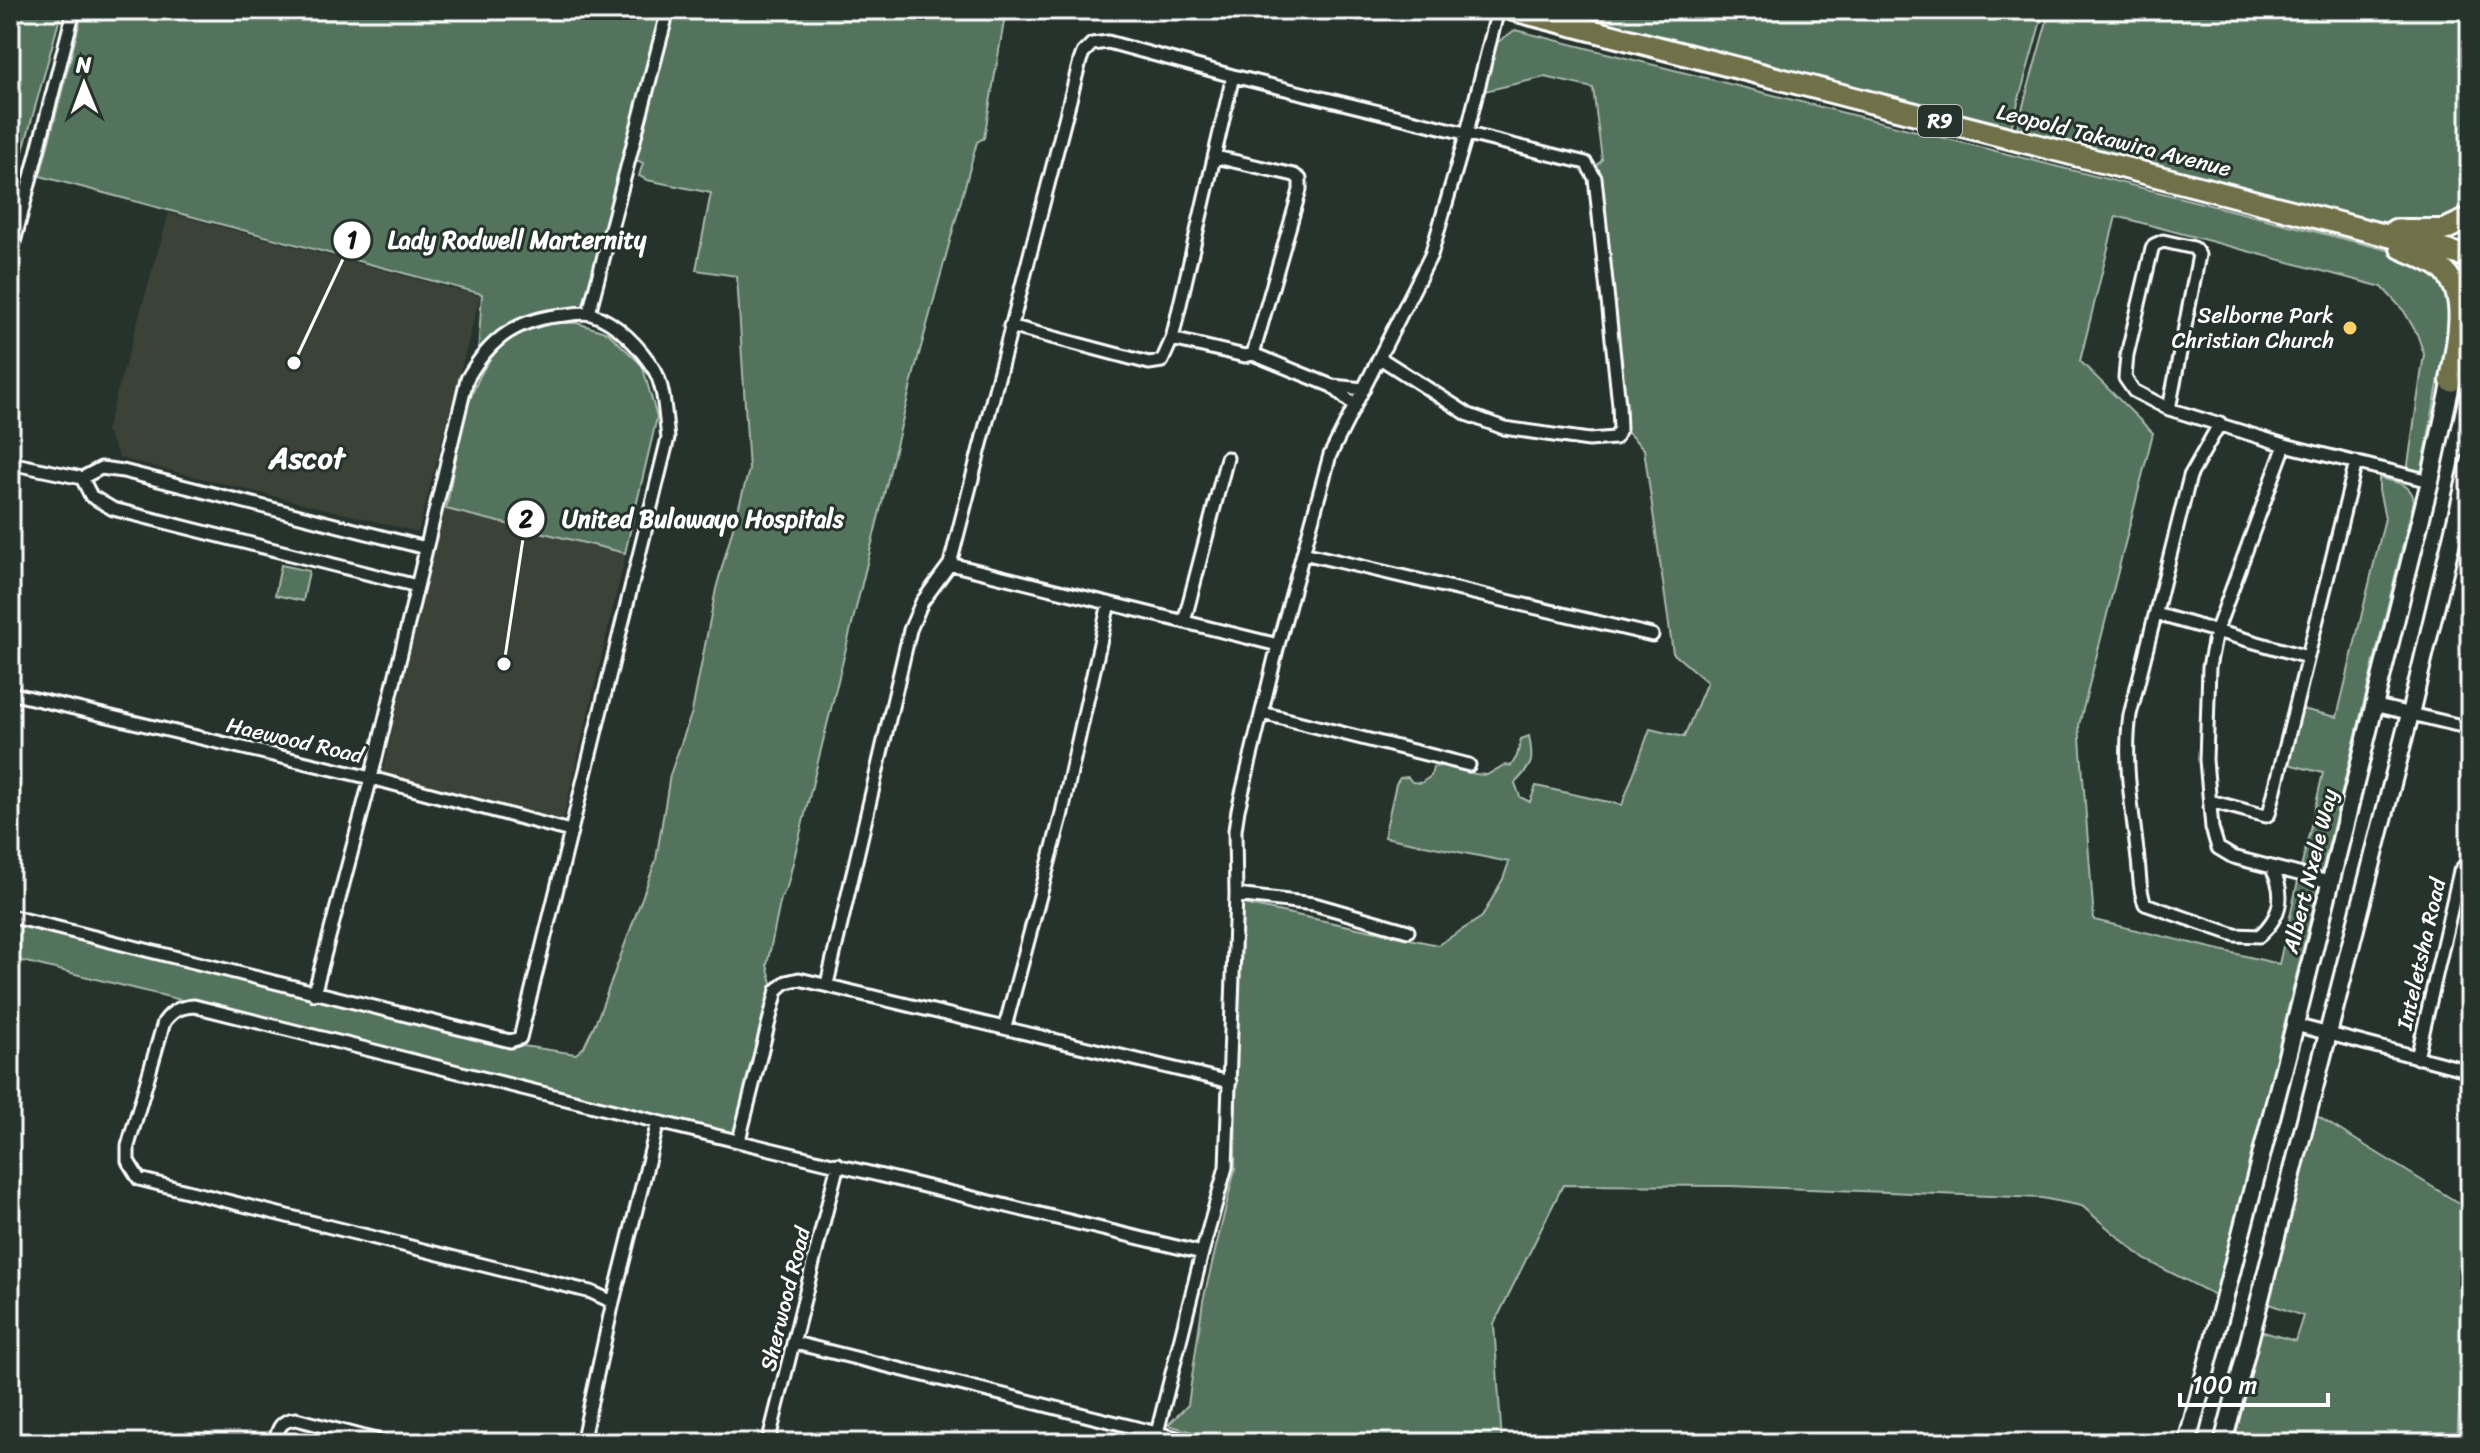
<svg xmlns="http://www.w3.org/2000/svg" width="2480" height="1453" viewBox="0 0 2480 1453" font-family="Sriracha,sans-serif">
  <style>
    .built { fill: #3b4339 }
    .green { fill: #53735c; stroke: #a9b9ae; stroke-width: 2 }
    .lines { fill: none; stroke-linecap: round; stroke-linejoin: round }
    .street-casing { stroke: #fff; stroke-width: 17 }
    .secondary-casing { stroke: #fff; stroke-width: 22 }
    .highway-casing { stroke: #fff; stroke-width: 26 }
    .street { stroke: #26332d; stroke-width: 11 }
    .secondary { stroke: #26332d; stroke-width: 16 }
    .highway { stroke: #6f704a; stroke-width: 20 }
    .poi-dot { fill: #ffd166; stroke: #26332d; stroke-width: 3 }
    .labels { text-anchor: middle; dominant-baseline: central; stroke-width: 6; stroke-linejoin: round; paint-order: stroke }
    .shield { fill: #26332d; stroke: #bec2c0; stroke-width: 2 }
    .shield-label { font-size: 20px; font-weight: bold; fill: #fff }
    .street-label { font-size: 22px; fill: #fff; stroke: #26332d }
    .poi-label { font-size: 22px; fill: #fff; stroke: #26332d; text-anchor: end }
    .district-label { font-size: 30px; font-weight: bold; fill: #fff; stroke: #26332d }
    .leader { fill: none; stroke: #fff; stroke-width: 3 }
    .callout-dot { fill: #fff; stroke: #26332d; stroke-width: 3 }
    .mark-label { font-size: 24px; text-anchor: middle; font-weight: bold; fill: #111 }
    .callout-label { font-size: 24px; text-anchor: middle; font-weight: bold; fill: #fff; stroke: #26332d; stroke-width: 6; stroke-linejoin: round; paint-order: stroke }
  </style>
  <rect width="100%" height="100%" fill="#26332d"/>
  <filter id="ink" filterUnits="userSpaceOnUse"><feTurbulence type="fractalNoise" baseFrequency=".0125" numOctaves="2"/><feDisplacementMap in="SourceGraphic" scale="16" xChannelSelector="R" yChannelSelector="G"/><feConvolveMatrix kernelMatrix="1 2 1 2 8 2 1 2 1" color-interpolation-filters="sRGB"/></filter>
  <g filter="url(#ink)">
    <path class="built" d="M 169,213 L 480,296 L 418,532 L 120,458 L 106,431 Z
      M 577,322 L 608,333 L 642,365 L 658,417 L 563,820 L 382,775 L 472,384 L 489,355 L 514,335 L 544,323 Z"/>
    <path class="green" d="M 10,10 L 62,10 L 10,198 Z
      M 83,10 L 664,10 L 583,311 L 549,313 L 478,354 L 482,294 L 40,176 Z
      M 671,10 L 1006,10 L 984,138 L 977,142 L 915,369 L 787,887 L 781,898 L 767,965 L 774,990 L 736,1136 L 10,958 L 10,919 L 510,1044 L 576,1054 L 584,1047 L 598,1017 L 656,860 L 670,775 L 692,712 L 716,589 L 749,470 L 737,276 L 696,270 L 711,193 L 647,180 L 639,176 L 643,163 L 636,160 L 650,92 Z
      M 1532,10 L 2044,10 L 2010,131 Z
      M 2050,10 L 2300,10 L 2333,17 L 2307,10 L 2470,10 L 2470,207 L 2467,213 L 2443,224 L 2367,221 L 2016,131 Z
      M 1515,30 L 2396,252 L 2437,271 L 2454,299 L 2421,475 L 2407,472 L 2424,354 L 2417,334 L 2404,311 L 2382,287 L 2116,216 L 2080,361 L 2153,433 L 2079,725 L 2094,920 L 2279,964 L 2323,773 L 2284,763 L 2297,708 L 2337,717 L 2385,518 L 2379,490 L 2379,478 C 2395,482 2410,482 2414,500 L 2217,1296 L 2144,1259 L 2082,1206 L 2042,1198 L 1730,1186 L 1563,1185 L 1494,1324 L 1502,1443 L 1233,1443 L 1168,1425 L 1188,1405 L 1203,1301 L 1235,1169 L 1239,903 L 1438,945 L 1482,917 L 1503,879 L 1509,862 L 1384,837 L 1396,784 L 1400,778 L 1408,777 L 1412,782 L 1421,783 L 1431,776 L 1433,767 L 1447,765 L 1475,774 L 1487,775 L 1504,765 L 1511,766 L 1517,756 L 1521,739 L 1529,736 C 1534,762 1533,764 1515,783 L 1520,797 L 1530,802 L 1536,786 L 1622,805 L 1650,729 L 1684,737 L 1707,682 L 1673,653 L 1644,449 L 1624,429 L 1594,169 L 1602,160 L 1593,88 L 1545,77 L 1481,92 L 1495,44 Z
      M 577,323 L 608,333 L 642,365 L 657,417 L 625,553 L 446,509 C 460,445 465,337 546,324 C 556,322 567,323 577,323 Z
      M 281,565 L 309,571 L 303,601 L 275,595 Z
      M 2317,1116 L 2470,1210 L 2470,1391 L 2460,1389 L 2457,1443 L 2228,1443 L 2260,1331 L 2295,1341 L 2303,1316 L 2269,1304 Z"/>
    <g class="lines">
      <g class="street-casing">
        <path id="street" d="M 10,258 L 74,10
          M 589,313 L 668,10
          M 1010,326 L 1149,363 L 1162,361 L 1172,339 L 1233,76
          M 1172,339 L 1245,356 L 1253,354 L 1300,190 L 1300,179 L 1294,175 L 1216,157
          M 1253,354 L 1332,386 L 1364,389
          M 1332,386 L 1355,406
          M 2169,409 L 2199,255 L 2194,248 L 2163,241 L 2154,245 L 2152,249 L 2127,355 L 2125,378 L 2134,391 L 2169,409 L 2285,445 L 2430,481
          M 2220,423 L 2190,476 L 2130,715 C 2123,763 2133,812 2138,860 C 2140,875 2139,891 2145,904 L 2235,935 L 2259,936 C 2282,916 2286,893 2271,867
          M 2285,445 L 2216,632 L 2209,667 L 2206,760 L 2212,828 L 2218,848 L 2233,857 L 2329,882
          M 10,463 L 82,478 L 101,468 L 123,471 L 426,548
          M 82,478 L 91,496 L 113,509 L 417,586
          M 1303,553 L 1652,635
          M 950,564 L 1278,645
          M 2156,614 L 2307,657
          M 1184,622 L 1227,458
          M 10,693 L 371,778 L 570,831
          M 2373,705 L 2470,728
          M 1262,713 L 1469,765
          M 2210,801 L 2266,816 L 2269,814 L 2356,462
          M 1236,895 L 1314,904 L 1408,931
          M 10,916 L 510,1041 L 520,1038 L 668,438 C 665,417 665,389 655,371 C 641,348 617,322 591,314 C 584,312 573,314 566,315 C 519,318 490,338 467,379 L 371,778 L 314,994
          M 827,984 L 910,630 L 922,602 L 950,564 L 1080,61 L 1083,53 L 1092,44 L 1108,42 L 1233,76 L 1586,163 L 1595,178 L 1619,405 L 1620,429 L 1615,438 L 1589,440 L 1504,428 L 1469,415 L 1380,358
          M 2295,1025 L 2470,1071
          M 1005,1027 L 1061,817 L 1109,603
          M 2417,1058 L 2460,871 L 2465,865 L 2470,865
          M 739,1140 L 777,990 L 786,982 L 799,979 L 1230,1082
          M 1202,1253 L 1226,1167 L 1236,895 L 1235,830 L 1238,810 L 1278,645 L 1330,455 L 1431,255 L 1467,132 L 1498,10
          M 613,1302 L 591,1292 L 139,1179 L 128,1161 L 128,1146 L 164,1022 C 173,1010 180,1007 194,1006 L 658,1122 L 1202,1253 L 1157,1433 L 795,1343
          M 1157,1433 L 1197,1443
          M 274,1443 C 278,1429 280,1420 296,1419 L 387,1443
          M 582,1443 L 613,1302 L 658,1122
          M 768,1443 L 838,1164"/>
      </g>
      <g class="secondary-casing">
        <path id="secondary" d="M 2187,1443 L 2295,1025 L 2430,481 L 2454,370
          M 2223,1443 L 2410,714 L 2470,462"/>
      </g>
      <g class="highway-casing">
        <path id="highway" d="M 1513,10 L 2470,257
          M 2395,230 L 2444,230 L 2470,218
          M 2401,248 C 2414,254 2430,259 2441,268 C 2472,295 2456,345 2451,381"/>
      </g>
      <use href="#street" class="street"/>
      <use href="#secondary" class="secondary"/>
      <use href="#highway" class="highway"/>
    </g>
  </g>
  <circle class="poi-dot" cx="2350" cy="328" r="8"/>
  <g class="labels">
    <rect class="shield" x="1918" y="105" width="44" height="32" rx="6"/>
    <g class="shield-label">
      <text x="1940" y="121">R9</text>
    </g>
    <g class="street-label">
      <text transform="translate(2114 140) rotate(14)">Leopold Takawira Avenue</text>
      <text transform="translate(295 740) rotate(13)">Haewood Road</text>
      <text transform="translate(2310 871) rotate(-76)">Albert Nxele Way</text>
      <text transform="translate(2421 954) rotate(-77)">Inteletsha Road</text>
      <text transform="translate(785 1299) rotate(-76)">Sherwood Road</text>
    </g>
    <g class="poi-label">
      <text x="2334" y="315">Selborne Park<tspan x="2334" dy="25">Christian Church</tspan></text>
    </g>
    <g class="district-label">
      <text x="307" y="458">Ascot</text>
    </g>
  </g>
  <path class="leader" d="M294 363L352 240M504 664L526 519"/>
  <g class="callout-dot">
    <circle cx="294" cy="363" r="8"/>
    <circle cx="504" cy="664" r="8"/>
    <circle cx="352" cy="240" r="20"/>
    <circle cx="526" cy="519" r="20"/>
  </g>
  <g class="mark-label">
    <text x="352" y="248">1</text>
    <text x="526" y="527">2</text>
  </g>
  <g class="callout-label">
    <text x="517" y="248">Lady Rodwell Marternity</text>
    <text x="703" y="527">United Bulawayo Hospitals</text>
  </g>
  <rect width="2480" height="1453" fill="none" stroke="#26332d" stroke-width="40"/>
  <rect x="20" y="20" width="2440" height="1413" fill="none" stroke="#fff" stroke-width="3" filter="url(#ink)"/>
  <g transform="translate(84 84) rotate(359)" stroke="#26332d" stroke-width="6" paint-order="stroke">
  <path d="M0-6L14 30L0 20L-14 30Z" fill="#ffffff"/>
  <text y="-12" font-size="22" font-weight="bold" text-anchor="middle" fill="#ffffff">N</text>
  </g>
  <path d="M2180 1393v12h148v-12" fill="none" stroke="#ffffff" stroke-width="4"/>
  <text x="2192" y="1393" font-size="24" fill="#ffffff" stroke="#26332d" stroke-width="6" paint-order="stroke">100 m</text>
</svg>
